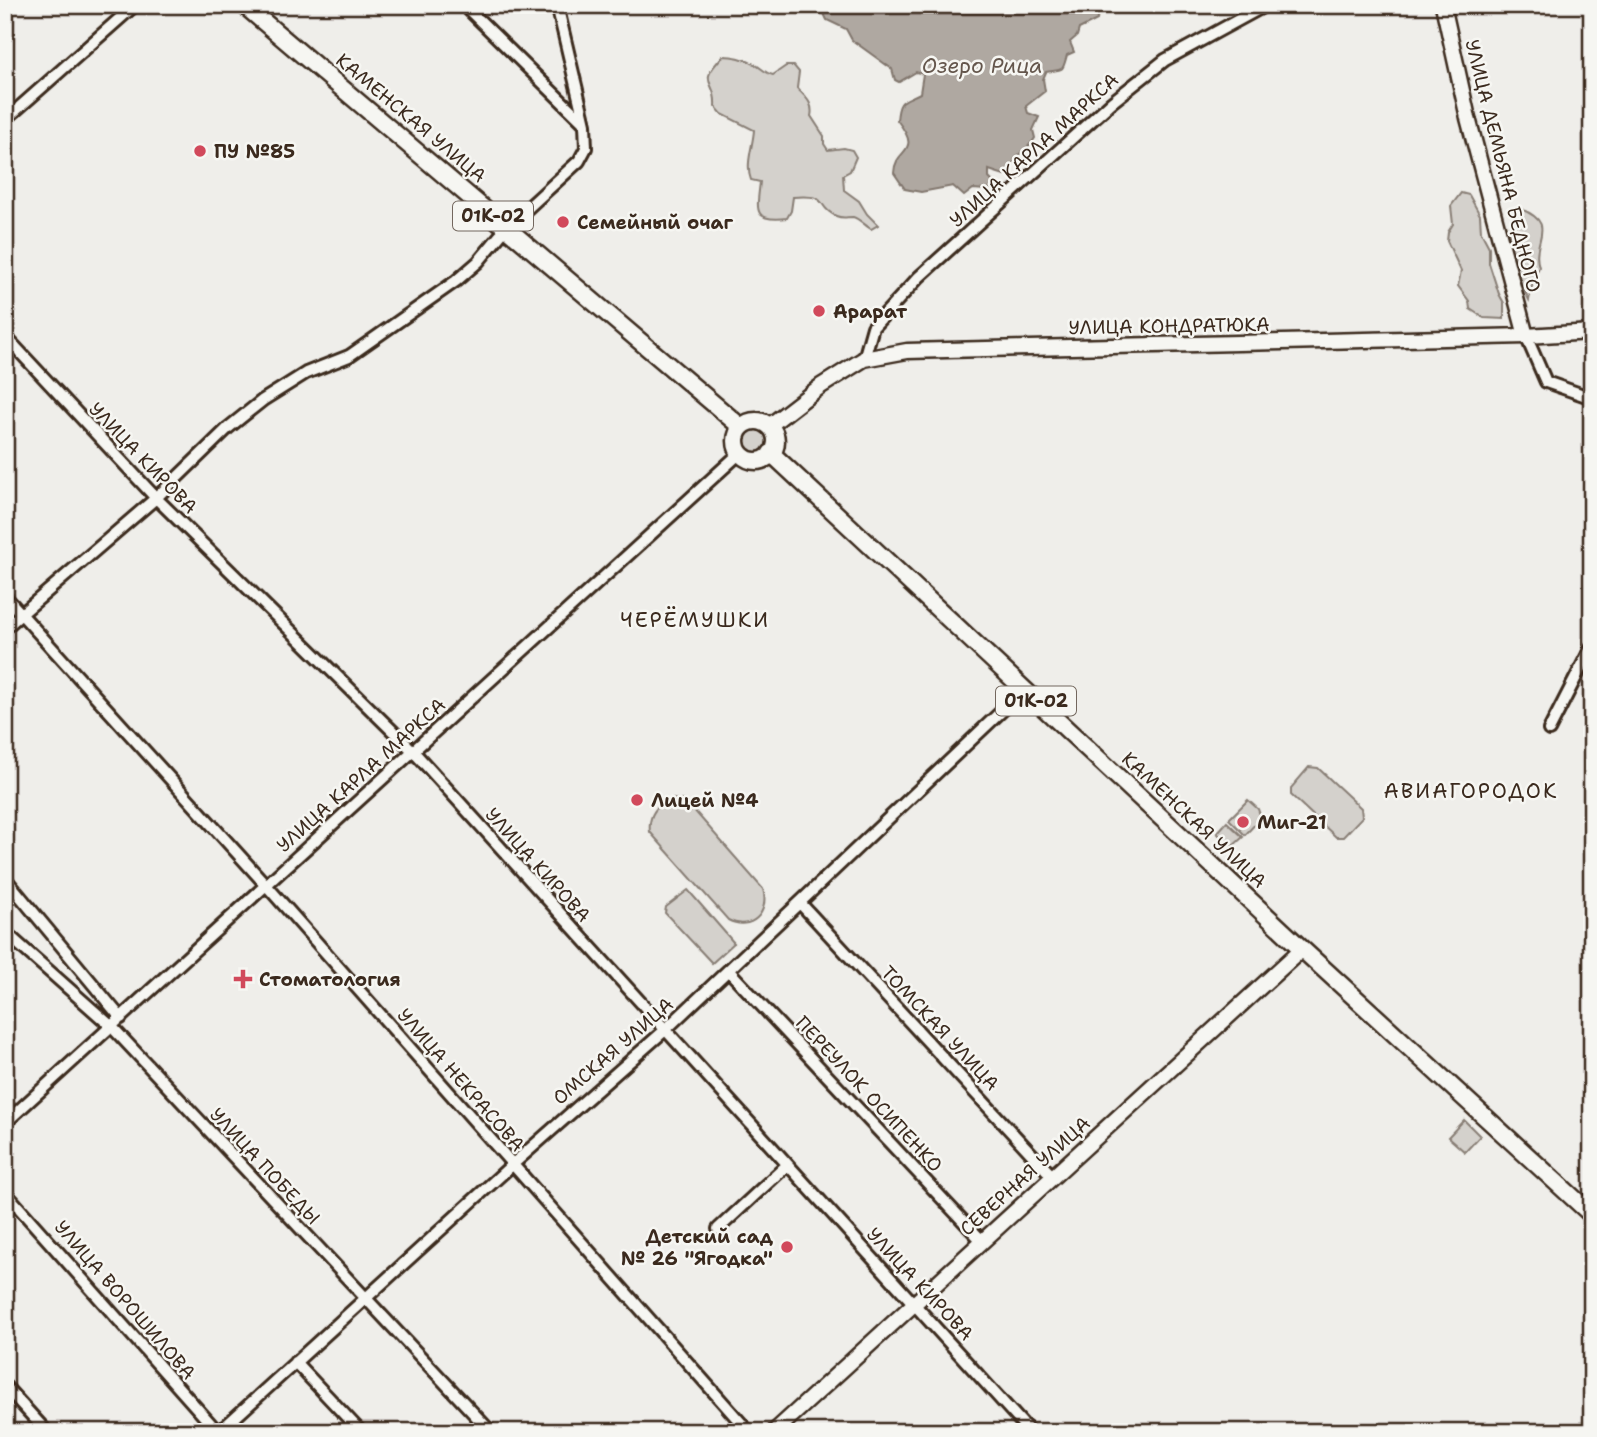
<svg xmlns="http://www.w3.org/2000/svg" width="1597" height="1437" viewBox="0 0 1597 1437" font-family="'Shantell Sans',sans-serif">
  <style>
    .green { fill: #d4d1cc; stroke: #887e75; stroke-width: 2 }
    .water { fill: #afa8a1; stroke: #81766d; stroke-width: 2 }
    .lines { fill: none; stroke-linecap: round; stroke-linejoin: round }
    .street-casing { stroke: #3b2a1e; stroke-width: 16 }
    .secondary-casing { stroke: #3b2a1e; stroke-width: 19 }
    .primary-casing { stroke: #3b2a1e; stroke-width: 21 }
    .street { stroke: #f6f6f2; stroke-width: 10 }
    .secondary { stroke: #f6f6f2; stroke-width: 14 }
    .primary { stroke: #f6f6f2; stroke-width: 16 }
    .poi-dot { fill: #d1495b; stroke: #f6f6f2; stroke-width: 2.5 }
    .labels { text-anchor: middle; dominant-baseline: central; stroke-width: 5; stroke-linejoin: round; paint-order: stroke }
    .shield { fill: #f6f6f2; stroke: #73675e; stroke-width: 2 }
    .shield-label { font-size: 18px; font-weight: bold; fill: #3b2a1e }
    .street-label { font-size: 19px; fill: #3b2a1e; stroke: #f6f6f2 }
    .poi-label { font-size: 19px; font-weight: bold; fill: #3b2a1e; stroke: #f6f6f2; text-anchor: start }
    .water-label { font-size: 21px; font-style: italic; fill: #64564c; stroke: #f6f6f2 }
    .neighbourhood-label { font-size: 21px; letter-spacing: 2px; fill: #3b2a1e; stroke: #f6f6f2 }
  </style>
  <rect width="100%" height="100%" fill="#efeeea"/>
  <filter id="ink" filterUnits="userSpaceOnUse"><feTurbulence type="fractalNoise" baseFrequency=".0143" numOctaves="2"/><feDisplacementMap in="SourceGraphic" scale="14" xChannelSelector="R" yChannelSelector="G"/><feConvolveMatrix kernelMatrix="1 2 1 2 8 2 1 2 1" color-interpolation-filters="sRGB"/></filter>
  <g filter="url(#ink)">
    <path class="green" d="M 723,56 C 732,56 743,58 752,63 C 760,66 764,73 773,75 L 786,66 L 794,66 L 799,72 L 797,88 C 805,97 814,103 811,116 L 824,136 L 824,144 L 828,150 L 844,148 L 852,150 L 856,157 L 850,171 L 843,175 L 844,190 L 859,201 L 867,214 L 878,225 L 871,229 C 866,226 858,218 853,217 C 846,217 843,219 836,216 C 814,206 832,194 793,197 L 791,211 L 787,218 C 752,222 757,210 760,182 L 751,180 C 745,164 753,146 754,130 L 722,114 L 715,106 C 717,79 695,85 723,56 Z
      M 1461,193 L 1469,195 L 1480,215 L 1481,232 L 1489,247 L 1489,263 L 1499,294 L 1504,303 L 1504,319 L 1484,318 L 1470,309 L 1469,301 L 1458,286 L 1461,271 L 1447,241 L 1448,232 L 1453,224 L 1451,206 Z
      M 1521,209 C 1560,225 1530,240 1539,267 L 1533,282 L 1529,300 C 1518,278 1495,228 1521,209 Z
      M738 441a17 17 0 1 1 34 0a17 17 0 1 1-34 0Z
      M 1309,767 L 1318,768 L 1361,808 L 1362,817 L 1343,837 L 1336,837 L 1291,795 L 1291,788 Z
      M 672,799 L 686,801 L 763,889 C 770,913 751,932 728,920 L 650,832 C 648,816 656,804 672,799 Z
      M 1248,800 L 1258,809 L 1261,818 L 1245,835 L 1229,819 Z
      M 1227,822 L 1243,837 L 1232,847 L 1217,833 Z
      M 688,890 L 734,943 L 712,963 L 665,913 L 666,907 Z
      M 1464,1120 L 1480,1136 L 1465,1152 L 1448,1137 Z"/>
    <path class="water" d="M 820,5 L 1102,5 L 1099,9 L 1097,20 L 1079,29 L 1077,36 L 1070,42 L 1074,52 L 1067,55 C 1062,72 1065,69 1046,72 L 1043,79 L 1045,91 L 1026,106 L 1028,113 L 1039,117 L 1033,130 L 1035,138 C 1026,153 1015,151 1011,171 L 1004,175 L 989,170 L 989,178 L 994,183 L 993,187 L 986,190 L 973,189 L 964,196 L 953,186 L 921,192 L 905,189 L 894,173 C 895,146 924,155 897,120 C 899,98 903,102 920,93 L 923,74 L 916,72 L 899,82 L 895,80 L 892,69 L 852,40 L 846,29 L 827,20 Z"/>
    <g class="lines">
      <g class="street-casing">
        <path id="street" d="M 464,5 L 585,124
          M 5,120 L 135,5
          M 5,336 L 156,498 L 413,751 L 1030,1432
          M 1526,336 L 1546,382 L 1592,398
          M 864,359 L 873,327 L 919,277 L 1112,102 L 1165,60 L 1266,5
          M 5,596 L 266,885 L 749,1432
          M 5,628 L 156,498 L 228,428 L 263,400 L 306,373 L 349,356 L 456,281 L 478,262 L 507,227 L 579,161 L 586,148 L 585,124 L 557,5
          M 1549,730 L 1592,646
          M 5,878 L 121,1018
          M 800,903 L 1053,1177
          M 5,932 L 112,1027 L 491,1432
          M 729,971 L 982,1241
          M 5,1123 L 740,453
          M 5,1192 L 218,1432
          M 718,1229 L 786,1166
          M 295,1362 L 361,1432
          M 5,1386 L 47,1432
          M 219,1432 L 513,1164 L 664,1031 L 1024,690"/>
      </g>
      <g class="secondary-casing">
        <path id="secondary" d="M 1443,5 L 1468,118 L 1526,336
          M 769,426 L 821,386 L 864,359 L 907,351 L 1526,336 L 1592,332
          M 774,1432 L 1302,949"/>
      </g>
      <g class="primary-casing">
        <path id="primary" d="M 244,5 L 741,427
          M736 441a20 20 0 1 1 40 0a20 20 0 1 1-40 0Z
          M 771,453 L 1302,949 L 1592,1215"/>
      </g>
      <use href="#street" class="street"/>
      <use href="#secondary" class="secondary"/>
      <use href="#primary" class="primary"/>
    </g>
  </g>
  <g class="poi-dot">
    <circle cx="200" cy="151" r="7"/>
    <circle cx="563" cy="222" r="7"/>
    <circle cx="819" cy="311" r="7"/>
    <circle cx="637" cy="800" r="7"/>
    <circle cx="1243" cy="822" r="7"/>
    <path d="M239.5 968.5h7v7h7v7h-7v7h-7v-7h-7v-7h7z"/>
    <circle cx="787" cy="1247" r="7"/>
  </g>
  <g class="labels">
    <g class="shield">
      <rect x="453" y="201.5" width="80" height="29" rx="5"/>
      <rect x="996" y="686.5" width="80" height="29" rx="5"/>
    </g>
    <g class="shield-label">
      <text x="493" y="216">01К-02</text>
      <text x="1036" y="701">01К-02</text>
    </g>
    <g class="street-label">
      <text transform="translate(411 118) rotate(40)">КАМЕНСКАЯ УЛИЦА</text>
      <text transform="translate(1034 150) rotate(-42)">УЛИЦА КАРЛА МАРКСА</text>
      <text transform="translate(1503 166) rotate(76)">УЛИЦА ДЕМЬЯНА БЕДНОГО</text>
      <text transform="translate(1169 326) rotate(-1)">УЛИЦА КОНДРАТЮКА</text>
      <text transform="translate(143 458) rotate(46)">УЛИЦА КИРОВА</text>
      <text transform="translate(361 775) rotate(-42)">УЛИЦА КАРЛА МАРКСА</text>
      <text transform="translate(1194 820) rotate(43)">КАМЕНСКАЯ УЛИЦА</text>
      <text transform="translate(538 865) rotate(48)">УЛИЦА КИРОВА</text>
      <text transform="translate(940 1028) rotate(47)">ТОМСКАЯ УЛИЦА</text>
      <text transform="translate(613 1051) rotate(-41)">ОМСКАЯ УЛИЦА</text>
      <text transform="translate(461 1080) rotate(49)">УЛИЦА НЕКРАСОВА</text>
      <text transform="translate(869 1094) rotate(47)">ПЕРЕУЛОК ОСИПЕНКО</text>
      <text transform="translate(265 1166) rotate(47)">УЛИЦА ПОБЕДЫ</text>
      <text transform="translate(1025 1176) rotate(-42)">СЕВЕРНАЯ УЛИЦА</text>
      <text transform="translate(920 1284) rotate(47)">УЛИЦА КИРОВА</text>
      <text transform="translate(125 1300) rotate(49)">УЛИЦА ВОРОШИЛОВА</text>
    </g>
    <g class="poi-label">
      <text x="214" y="151">ПУ №85</text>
      <text x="577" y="222">Семейный очаг</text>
      <text x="833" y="311">Арарат</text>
      <text x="651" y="800">Лицей №4</text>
      <text x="1257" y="822">Миг-21</text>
      <text x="259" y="979">Стоматология</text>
      <text x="773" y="1236" text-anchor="end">Детский сад<tspan x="773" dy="22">№ 26 "Ягодка"</tspan></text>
    </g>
    <g class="water-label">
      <text x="982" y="66">Озеро Рица</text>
    </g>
    <g class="neighbourhood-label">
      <text x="695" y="620">ЧЕРЁМУШКИ</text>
      <text x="1471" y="791">АВИАГОРОДОК</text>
    </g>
  </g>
  <rect width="1597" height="1437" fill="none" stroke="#f6f6f2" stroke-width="28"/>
  <rect x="14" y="14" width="1569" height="1409" fill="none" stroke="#3b2a1e" stroke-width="2.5" filter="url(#ink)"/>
</svg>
